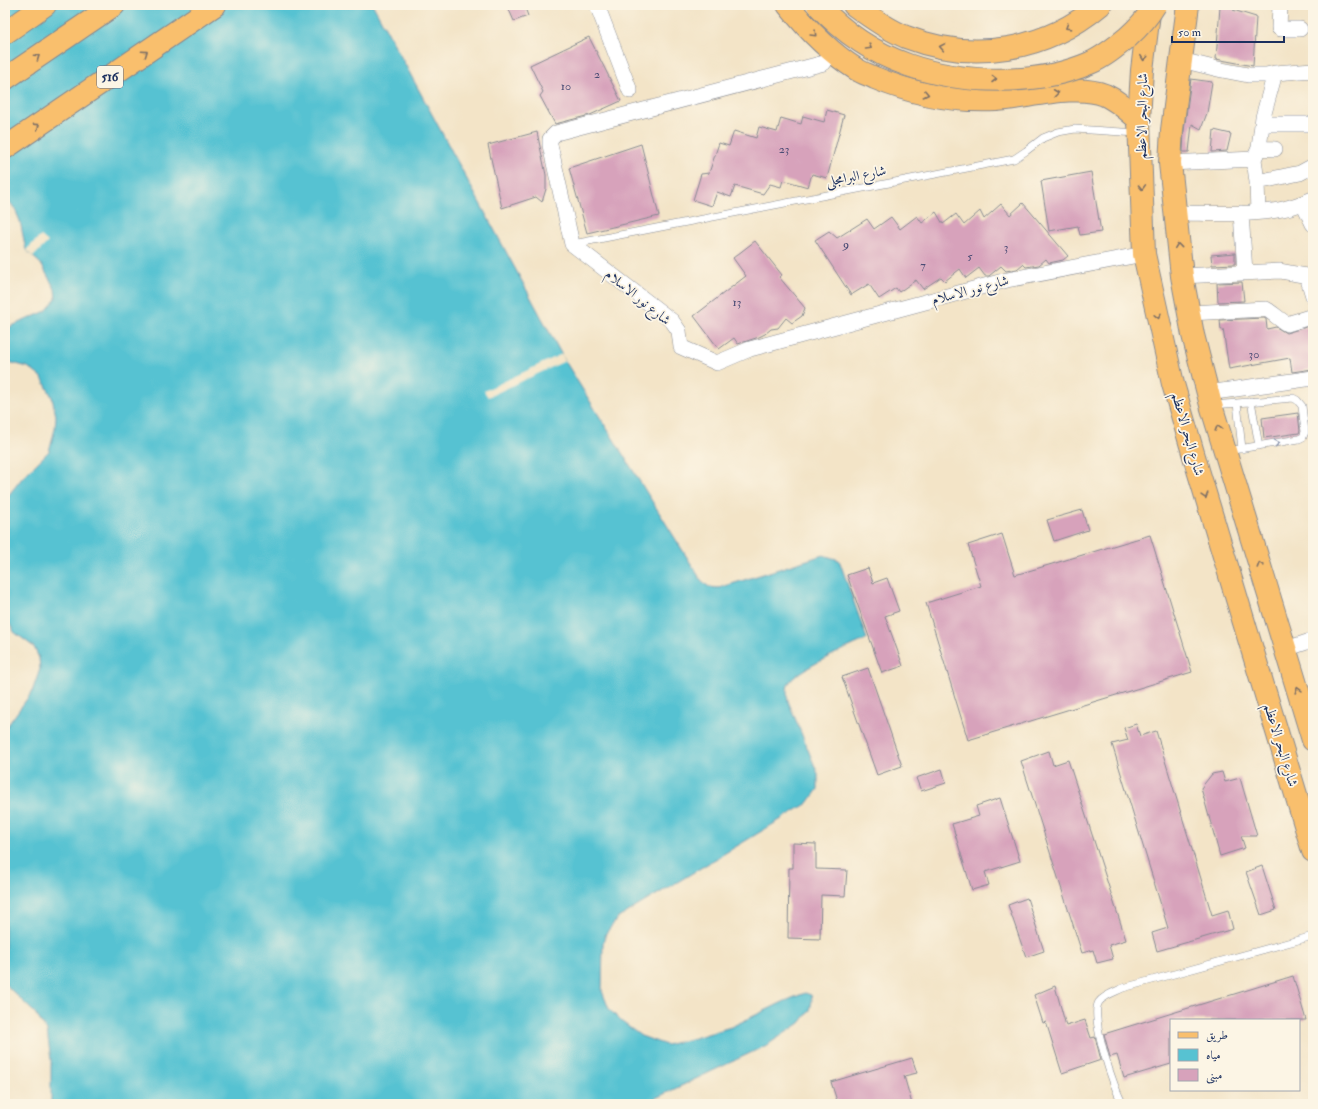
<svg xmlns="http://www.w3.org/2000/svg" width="1318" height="1109" viewBox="0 0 1318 1109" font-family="'IM FELL Double Pica',Amiri,serif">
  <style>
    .water { fill: #57c2d2; stroke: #397898 }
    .pier { fill: #f3e4c7 }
    .building { fill: #d7a2bb }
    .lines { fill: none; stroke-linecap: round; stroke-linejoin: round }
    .lane-casing { stroke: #878a92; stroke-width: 8 }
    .street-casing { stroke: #878a92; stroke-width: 16 }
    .primary-casing { stroke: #878a92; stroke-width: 24 }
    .highway-casing { stroke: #878a92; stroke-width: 24 }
    .lane { stroke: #fff; stroke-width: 7 }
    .street { stroke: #fff; stroke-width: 15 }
    .primary { stroke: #f9bf6d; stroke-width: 22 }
    .highway { stroke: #f9bf6d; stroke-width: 22 }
    .highway-bridge-casing { stroke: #878a92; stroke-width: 24; stroke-linecap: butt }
    .highway-bridge { stroke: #f9bf6d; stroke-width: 22 }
    .oneway { stroke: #7f7065 }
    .oneway2 { stroke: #8d97ae }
    .labels { text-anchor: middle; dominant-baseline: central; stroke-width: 3.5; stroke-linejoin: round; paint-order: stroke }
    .number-label { font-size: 12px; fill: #4a4c75 }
    .shield { fill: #fcf5e5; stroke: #5e6a86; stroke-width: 1 }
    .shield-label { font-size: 13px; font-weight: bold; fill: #1b2f5e }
    .street-label { font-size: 14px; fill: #1b2f5e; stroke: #fcf5e5 }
  </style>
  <rect width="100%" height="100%" fill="#fcf5e5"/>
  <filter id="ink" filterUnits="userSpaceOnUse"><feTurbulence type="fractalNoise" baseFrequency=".025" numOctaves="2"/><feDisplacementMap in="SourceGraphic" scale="8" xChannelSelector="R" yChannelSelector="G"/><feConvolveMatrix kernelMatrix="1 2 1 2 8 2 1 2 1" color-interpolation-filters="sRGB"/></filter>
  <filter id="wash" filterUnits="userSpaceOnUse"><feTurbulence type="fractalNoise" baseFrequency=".012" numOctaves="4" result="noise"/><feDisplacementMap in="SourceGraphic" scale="16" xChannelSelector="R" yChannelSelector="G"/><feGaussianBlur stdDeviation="0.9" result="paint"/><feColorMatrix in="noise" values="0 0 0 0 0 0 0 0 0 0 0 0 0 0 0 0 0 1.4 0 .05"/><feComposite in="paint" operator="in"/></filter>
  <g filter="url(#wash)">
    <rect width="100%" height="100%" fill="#f3e4c7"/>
    <path class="water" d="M 5,5 L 373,5 L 565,361 L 701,580 L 709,587 L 719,588 L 823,555 L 839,560 L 867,639 C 851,646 796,670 789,683 C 786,688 787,695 788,701 L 818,774 L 818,789 L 808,803 L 618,918 L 606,933 L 603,943 L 602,991 L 609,1009 L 622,1022 L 641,1036 L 666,1045 L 691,1039 L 731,1027 L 785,1001 L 805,993 L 811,995 L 812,1001 L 810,1010 L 800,1023 L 767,1045 L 643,1104 L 51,1104 L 51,1060 L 47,1031 L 35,1013 L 5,984 L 5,729 L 32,692 L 40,669 L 39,658 L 34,647 L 14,632 L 7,619 L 5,598 L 5,506 L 7,497 L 23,477 L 49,451 L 55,429 L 56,416 L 52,397 L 42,378 L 28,367 L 5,361 L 5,329 L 46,311 L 56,299 L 55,289 L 41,264 L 26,250 L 20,221 L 15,209 L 5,196 Z"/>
    <path class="pier" d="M 41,236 L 48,242 L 33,257 L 26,250 Z
      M 562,354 L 565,361 L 488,397 L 484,391 Z"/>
    <g id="blocks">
      <path class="building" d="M 507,5 L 524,5 L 528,16 L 514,21 Z
        M 1220,7 L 1234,7 L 1233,10 L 1256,17 L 1253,66 L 1216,59 Z
        M 589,37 L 621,101 L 590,115 L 555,124 L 540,96 L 543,92 L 530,65 Z
        M 1191,79 L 1212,82 L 1207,113 L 1201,129 L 1192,124 L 1189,152 L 1183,152 L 1184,131 Z
        M 827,110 L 844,115 L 827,178 L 812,174 L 808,187 L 783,180 L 781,187 L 770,184 L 763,194 L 735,186 L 731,197 L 717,192 L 712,206 L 693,200 L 701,174 L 709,173 L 719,143 L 729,146 L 734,131 L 756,138 L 759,127 L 777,132 L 781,118 L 801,124 L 803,116 L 824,122 Z
        M 1214,130 L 1231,134 L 1227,151 L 1212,152 Z
        M 537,132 L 546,175 L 546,189 L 542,202 L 536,197 L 502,208 L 488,145 Z
        M 641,144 L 659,216 L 587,233 L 569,168 Z
        M 1091,172 L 1101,232 L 1080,235 L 1078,226 L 1049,231 L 1041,181 Z
        M 1023,203 L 1068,256 L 1063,260 L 1049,263 L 1046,259 L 1039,265 L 1026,267 L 1023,264 L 1017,269 L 1006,271 L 1001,266 L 989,276 L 985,276 L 979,268 L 966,278 L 960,269 L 945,281 L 941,277 L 923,289 L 916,280 L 899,292 L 896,288 L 879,299 L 869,284 L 851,295 L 815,240 L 829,231 L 837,238 L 867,219 L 874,229 L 891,217 L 900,229 L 917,216 L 922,223 L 936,212 L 943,224 L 956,214 L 964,225 L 980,211 L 984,219 L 1001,204 L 1010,215 Z
        M 755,241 L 782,275 L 779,277 L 805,308 L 802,316 L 792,323 L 786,318 L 778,328 L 771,329 L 765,334 L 759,337 L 738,344 L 734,338 L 719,349 L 694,316 L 746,276 L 733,258 Z
        M 1235,253 L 1235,264 L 1212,265 L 1211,255 Z
        M 1242,282 L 1244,301 L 1218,302 L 1217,283 Z
        M 1264,318 L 1266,319 L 1267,329 L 1276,327 L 1286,333 L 1313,325 L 1313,369 L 1292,372 L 1290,358 L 1229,369 L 1223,329 L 1221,330 L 1220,320 Z
        M 1298,413 L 1300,431 L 1299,433 L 1264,438 L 1262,418 Z
        M 1082,510 L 1088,530 L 1054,541 L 1047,520 Z
        M 1002,534 L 1015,575 L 1150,535 L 1192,672 L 968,740 L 926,603 L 981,586 L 968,545 Z
        M 868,568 L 873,583 L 887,578 L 899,611 L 885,616 L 903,666 L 882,673 L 847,575 Z
        M 868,668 L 902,766 L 877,775 L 842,677 Z
        M 1136,724 L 1140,736 L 1156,731 L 1212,915 L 1228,910 L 1233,929 L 1157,951 L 1152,933 L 1168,928 L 1112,744 L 1128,740 L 1124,728 Z
        M 1049,751 L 1053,765 L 1068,760 L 1126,940 L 1109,945 L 1113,959 L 1097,963 L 1093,950 L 1082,953 L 1021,761 Z
        M 942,769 L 946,783 L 921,791 L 916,778 Z
        M 1222,772 L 1225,782 L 1240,778 L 1257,836 L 1241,836 L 1245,848 L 1220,856 L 1201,788 L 1212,774 Z
        M 1000,798 L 1020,861 L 985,872 L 989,885 L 972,890 L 952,824 L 979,816 L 976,806 Z
        M 793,843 L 816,844 L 816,869 L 847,870 L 845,896 L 821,895 L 820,939 L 788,938 L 789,868 L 793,868 Z
        M 1262,866 L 1276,910 L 1261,915 L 1246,872 Z
        M 1027,898 L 1044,951 L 1026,957 L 1008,905 Z
        M 1293,976 L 1306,1020 L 1171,1020 L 1171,1064 L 1124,1078 L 1117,1055 L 1110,1057 L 1104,1034 Z
        M 1055,986 L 1066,1026 L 1085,1020 L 1091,1038 L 1095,1037 L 1101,1060 L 1062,1073 L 1046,1022 L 1043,1023 L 1034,995 Z
        M 912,1058 L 917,1073 L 904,1076 L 912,1104 L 838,1104 L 831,1082 Z"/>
    </g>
  </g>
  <g filter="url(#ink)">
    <use href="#blocks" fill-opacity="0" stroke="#878a92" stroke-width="1"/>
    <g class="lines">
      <g class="lane-casing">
        <path id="lane" d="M 573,244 L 1014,159 L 1026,151 L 1043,138 L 1058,132 L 1075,129 L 1138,133
          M 1251,401 L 1259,446
          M 1237,403 L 1242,449
          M 1214,405 L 1293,398 L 1297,400 L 1302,406 L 1305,432 L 1303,437 L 1299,439 L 1227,451
          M 1123,1104 C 1114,1090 1089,1015 1099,1002 C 1104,995 1115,992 1123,988 L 1313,936"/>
      </g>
      <g class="street-casing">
        <path id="street" d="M 597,5 L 630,91
          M 1280,5 L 1279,28 L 1281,29 L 1300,29
          M 1181,60 L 1222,70 L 1248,75 L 1266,75 L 1275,73 L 1313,70
          M 824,63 L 556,133 L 550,139 L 550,145 L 572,244 L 672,321 L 679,331 L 681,347 L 717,363 L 750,349 L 1007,280 L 1144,254
          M 1262,124 L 1313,124
          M 1259,148 L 1275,149
          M 1170,163 L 1254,159
          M 1257,182 L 1300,173 L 1313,166
          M 1303,203 L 1313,224
          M 1258,212 L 1257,182 L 1254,159 L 1259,148 L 1263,117 L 1275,73
          M 1175,213 C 1210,213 1248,216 1283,209 C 1293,207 1303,203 1313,199
          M 1241,213 L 1245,272
          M 1182,276 L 1280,271 L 1307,276 L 1313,296
          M 1189,313 L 1266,309 C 1273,313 1280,320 1287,324 L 1313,316
          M 1208,393 L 1313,378
          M 1286,649 L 1313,640"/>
      </g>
      <g class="primary-casing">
        <path id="primary" d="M 1150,5 L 1142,70 L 1139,120 L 1144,254 L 1173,384 L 1198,470 L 1313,851
          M 1188,5 L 1172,130 L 1170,163 L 1182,276 L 1193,335 L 1211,405 L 1313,740"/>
      </g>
      <g class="highway-casing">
        <path id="highway" d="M 788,5 C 808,30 829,52 856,69 C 862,73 869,75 875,78 C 913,94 955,102 997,100 C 1027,98 1076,83 1105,95 C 1118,101 1128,110 1139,120
          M 854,5 C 870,17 887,29 906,37 C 973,63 1045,51 1100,5
          M 5,33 L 45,5
          M 5,79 L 114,5
          M 5,148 L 215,5"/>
      </g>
      <use href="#lane" class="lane"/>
      <use href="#street" class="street"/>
      <use href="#primary" class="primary"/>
      <use href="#highway" class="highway"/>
      <g class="highway-bridge-casing">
        <path id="highway-bridge" d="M 818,5 C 843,32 873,53 908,65 C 962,84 1037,86 1090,63 C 1104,57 1116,47 1128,37 C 1138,28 1148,17 1155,5"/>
      </g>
      <use href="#highway-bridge" class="highway-bridge"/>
    </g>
    <defs><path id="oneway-chevron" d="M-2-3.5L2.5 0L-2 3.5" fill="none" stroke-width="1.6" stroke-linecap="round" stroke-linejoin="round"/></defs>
    <g class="oneway">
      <use href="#oneway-chevron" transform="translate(1068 27) rotate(148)"/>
      <use href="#oneway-chevron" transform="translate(814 34) rotate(46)"/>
      <use href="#oneway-chevron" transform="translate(869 47) rotate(31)"/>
      <use href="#oneway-chevron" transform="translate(942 47) rotate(-170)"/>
      <use href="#oneway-chevron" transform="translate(145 53) rotate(-34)"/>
      <use href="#oneway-chevron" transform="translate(37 57) rotate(-34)"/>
      <use href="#oneway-chevron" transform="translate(1144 58) rotate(97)"/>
      <use href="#oneway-chevron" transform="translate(994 79)"/>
      <use href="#oneway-chevron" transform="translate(1056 93) rotate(-7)"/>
      <use href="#oneway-chevron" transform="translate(926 94) rotate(13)"/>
      <use href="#oneway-chevron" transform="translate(37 126) rotate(-34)"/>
      <use href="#oneway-chevron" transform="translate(1142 187) rotate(88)"/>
      <use href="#oneway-chevron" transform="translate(1178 246) rotate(-96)"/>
      <use href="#oneway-chevron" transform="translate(1158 316) rotate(77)"/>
      <use href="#oneway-chevron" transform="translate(1218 428) rotate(-106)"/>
      <use href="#oneway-chevron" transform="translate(1205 496) rotate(73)"/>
      <use href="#oneway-chevron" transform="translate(1260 565) rotate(-107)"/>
      <use href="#oneway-chevron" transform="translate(1298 690) rotate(-106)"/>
    </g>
    <use class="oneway2" href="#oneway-chevron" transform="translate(1277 443) rotate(-9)"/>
  </g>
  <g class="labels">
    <g class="number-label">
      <text x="597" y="74">2</text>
      <text x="566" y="86">10</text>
      <text x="784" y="149">23</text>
      <text x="846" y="244">9</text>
      <text x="1006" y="247">3</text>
      <text x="970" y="256">5</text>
      <text x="923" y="265">7</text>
      <text x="737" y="302">13</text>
      <text x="1254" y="354">30</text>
    </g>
    <rect class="shield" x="97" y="66" width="26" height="22" rx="3"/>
    <g class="shield-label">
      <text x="110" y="77">516</text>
    </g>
    <g class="street-label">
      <text transform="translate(1142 116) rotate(-89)">شارع البحر الاعظم</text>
      <text transform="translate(856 176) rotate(-11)">شارع البرامجلى</text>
      <text transform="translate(970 290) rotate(-15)">شارع نور الاسلام</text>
      <text transform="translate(638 297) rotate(39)">شارع نور الاسلام</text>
      <text transform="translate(1188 434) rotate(74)">شارع البحر الاعظم</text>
      <text transform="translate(1281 745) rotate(73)">شارع البحر الاعظم</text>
    </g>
  </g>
  <rect width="1318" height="1109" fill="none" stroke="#fcf5e5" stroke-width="20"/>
  <rect x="1170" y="1019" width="130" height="72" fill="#fcf5e5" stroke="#a2a6af"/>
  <rect x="1178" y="1032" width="20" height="6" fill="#f9bf6d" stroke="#a2a6af"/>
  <text x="1206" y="1039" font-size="12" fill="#1b2f5e">طريق</text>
  <rect x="1178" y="1049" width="20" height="12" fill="#57c2d2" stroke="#a2a6af"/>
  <text x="1206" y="1059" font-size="12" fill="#1b2f5e">مياه</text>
  <rect x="1178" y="1069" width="20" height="12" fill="#d7a2bb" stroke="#a2a6af"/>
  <text x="1206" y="1079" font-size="12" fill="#1b2f5e">مبنى</text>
  <path d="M1172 36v6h112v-6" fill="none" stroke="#1b2f5e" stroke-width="2"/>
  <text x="1178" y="36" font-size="12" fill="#1b2f5e" stroke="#fcf5e5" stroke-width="3" paint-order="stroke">50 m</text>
</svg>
